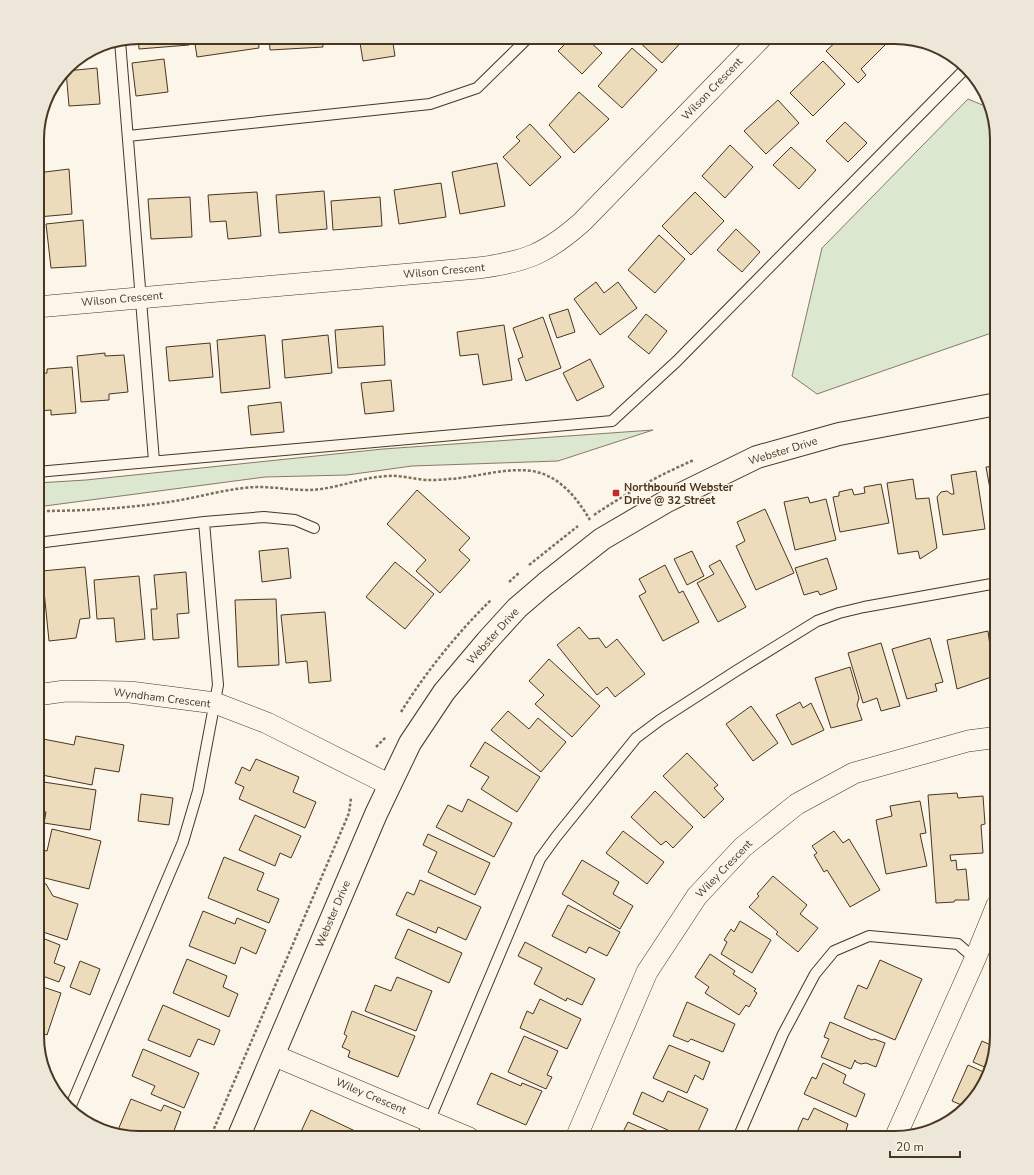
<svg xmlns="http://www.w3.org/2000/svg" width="1034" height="1175" viewBox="0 0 1034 1175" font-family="'Nunito Sans',sans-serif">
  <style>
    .green { fill: #dce7d0; stroke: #887966 }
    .building { fill: #ecdcbc; stroke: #4a3520 }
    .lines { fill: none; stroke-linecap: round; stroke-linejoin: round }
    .service-casing { stroke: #4a3520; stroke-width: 12 }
    .minor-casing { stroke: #4a3520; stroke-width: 22 }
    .tertiary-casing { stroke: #4a3520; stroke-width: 24 }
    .path { stroke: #7f6f5c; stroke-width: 2.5; stroke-dasharray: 3 2; stroke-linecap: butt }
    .service { stroke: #fbf6e9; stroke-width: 10 }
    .minor { stroke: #fbf6e9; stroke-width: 21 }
    .tertiary { stroke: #fbf6e9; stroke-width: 22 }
    .poi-dot { fill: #c62828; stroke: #fbf6e9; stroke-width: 1.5 }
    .labels { text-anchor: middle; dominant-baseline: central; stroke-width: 3; stroke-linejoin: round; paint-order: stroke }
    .street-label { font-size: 11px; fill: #4a3520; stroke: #fbf6e9 }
    .poi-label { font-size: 11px; font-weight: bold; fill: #4a3520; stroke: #fbf6e9; text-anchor: start }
    .rim { fill: none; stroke: #4a3520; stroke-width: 2 }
  </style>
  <rect width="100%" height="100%" fill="#fbf6e9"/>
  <path class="green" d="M 968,99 L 992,109 L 997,138 L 997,331 L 817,394 L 792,376 L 822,248 Z
    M 653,430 L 558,461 L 412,466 L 347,475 L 265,477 L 37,507 L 37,483 L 86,480 L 383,449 Z"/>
  <path class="building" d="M 138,37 L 189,37 L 189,45 L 139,49 Z
    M 194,37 L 258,37 L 259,48 L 197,57 Z
    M 269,37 L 322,37 L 323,47 L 270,50 Z
    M 359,37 L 392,37 L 395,56 L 363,61 Z
    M 412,37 L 428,37 L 416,44 Z
    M 572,37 L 585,37 L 602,53 L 582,74 L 558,51 Z
    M 636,37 L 686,37 L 662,63 L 635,38 Z
    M 841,37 L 877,37 L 885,45 L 861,69 L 866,75 L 858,83 L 826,51 Z
    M 632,48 L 657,70 L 622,108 L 598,86 Z
    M 164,59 L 168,92 L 136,96 L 132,63 Z
    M 823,61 L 845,84 L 813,116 L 790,93 Z
    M 97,68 L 100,104 L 69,106 L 66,71 Z
    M 579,92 L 609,119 L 574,153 L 549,125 Z
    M 778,100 L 799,123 L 766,154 L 744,131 Z
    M 42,114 L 43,126 L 39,126 Z
    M 845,122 L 867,143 L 848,162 L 826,141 Z
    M 530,124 L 561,157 L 530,186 L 503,157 L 520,141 L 516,137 Z
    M 730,145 L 753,167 L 725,198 L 702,176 Z
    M 791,147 L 816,170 L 799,189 L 773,165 Z
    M 497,163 L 505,206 L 460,214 L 452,172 Z
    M 69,169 L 72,214 L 38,217 L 37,173 Z
    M 441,183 L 446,217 L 399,224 L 394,190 Z
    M 324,191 L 327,229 L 279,233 L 276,195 Z
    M 257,192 L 261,236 L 228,239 L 226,221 L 210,222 L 208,195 Z
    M 695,192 L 724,221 L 691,255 L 662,226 Z
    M 190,197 L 192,237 L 151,239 L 148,199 Z
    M 380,197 L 382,226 L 333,230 L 331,201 Z
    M 83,220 L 86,266 L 51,268 L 46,224 Z
    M 736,229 L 760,252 L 742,272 L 717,250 Z
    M 659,235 L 685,259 L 655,293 L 628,270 Z
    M 596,282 L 604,293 L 618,282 L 637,308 L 600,335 L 574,299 Z
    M 568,309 L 575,332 L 557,338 L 549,315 Z
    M 646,314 L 667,331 L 649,354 L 628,337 Z
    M 543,317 L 561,368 L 526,381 L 518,359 L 523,357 L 513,328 Z
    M 504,325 L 512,380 L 483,385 L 478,354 L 460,356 L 457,332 Z
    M 383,326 L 385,365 L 338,368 L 335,330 Z
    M 265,335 L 270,388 L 221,393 L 217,340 Z
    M 328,335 L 332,373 L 285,378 L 282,340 Z
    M 210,343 L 213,377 L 169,381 L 166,347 Z
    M 105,353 L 105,356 L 124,355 L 128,392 L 109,394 L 109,400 L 81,402 L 77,356 Z
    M 590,359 L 604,387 L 577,401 L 563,373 Z
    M 72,367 L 76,413 L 51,415 L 51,410 L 37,411 L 37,374 L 47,373 L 47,369 Z
    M 391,380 L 394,411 L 365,414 L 361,383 Z
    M 281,402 L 284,432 L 251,435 L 248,406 Z
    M 997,466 L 997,527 L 986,467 Z
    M 976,471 L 985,529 L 943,535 L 937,497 L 941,492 L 947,491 L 951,494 L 954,494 L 951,475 Z
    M 913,479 L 916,499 L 929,498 L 937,548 L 920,559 L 918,551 L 898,554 L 887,483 Z
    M 881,484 L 889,523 L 840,532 L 833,497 L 839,496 L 839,492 L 852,489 L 854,495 L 865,493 L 864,487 Z
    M 417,490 L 470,538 L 459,550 L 470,560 L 440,593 L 416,571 L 426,560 L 387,524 Z
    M 808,497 L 810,503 L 826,499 L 836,540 L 795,550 L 784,502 Z
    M 765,509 L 794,573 L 756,590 L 736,546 L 745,541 L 737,522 Z
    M 288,548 L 291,578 L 262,582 L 259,551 Z
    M 692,551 L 704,576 L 687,585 L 674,559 Z
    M 827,558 L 837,589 L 820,595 L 818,591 L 804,595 L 795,568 Z
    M 720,560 L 746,607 L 718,622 L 697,583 L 714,574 L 709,566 Z
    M 395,562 L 434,594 L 405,629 L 366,597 Z
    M 665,565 L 679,593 L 683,591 L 699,622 L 663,641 L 639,596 L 646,592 L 639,579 Z
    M 85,567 L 90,618 L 80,619 L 76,638 L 49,641 L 42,571 Z
    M 186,572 L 189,613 L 177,614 L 179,638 L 153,640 L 151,609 L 157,609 L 154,575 Z
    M 139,576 L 145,639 L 116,642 L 114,618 L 97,619 L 94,580 Z
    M 276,599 L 279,665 L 238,667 L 235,600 Z
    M 994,603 L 997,603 L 997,629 Z
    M 325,612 L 331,681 L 309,683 L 307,661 L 286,663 L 281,615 Z
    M 579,627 L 589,639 L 599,638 L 606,648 L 617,639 L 645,674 L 615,697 L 607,687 L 597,695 L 557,645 Z
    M 988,631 L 994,676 L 957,689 L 947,640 Z
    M 930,638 L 943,682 L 935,684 L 937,691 L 907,699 L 892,649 Z
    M 881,643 L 900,706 L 881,711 L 877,698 L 863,703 L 848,653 Z
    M 549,659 L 600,706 L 572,737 L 535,704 L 544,695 L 529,681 Z
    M 850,667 L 859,698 L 857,705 L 862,720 L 831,728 L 815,678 Z
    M 800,702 L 803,708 L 811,703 L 824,730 L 792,745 L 776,715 Z
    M 751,706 L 778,743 L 753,761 L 726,724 Z
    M 508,711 L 529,729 L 538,718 L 566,742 L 541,772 L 491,730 Z
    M 76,736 L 124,745 L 119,772 L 95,768 L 92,785 L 37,774 L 38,738 L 74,745 Z
    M 485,742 L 540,777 L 517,812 L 481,789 L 489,777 L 470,766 Z
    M 687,753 L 718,785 L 714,788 L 724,799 L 704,818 L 663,776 Z
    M 256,759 L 299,777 L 293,792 L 316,802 L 305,828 L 239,799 L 244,787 L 235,783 L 242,767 L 250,771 Z
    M 37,781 L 96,790 L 90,830 L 44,823 L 46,812 L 37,810 Z
    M 655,791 L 693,827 L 673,848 L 666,841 L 661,845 L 631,817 Z
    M 957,793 L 958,798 L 983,796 L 985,824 L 981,825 L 983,853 L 950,855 L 951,861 L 956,860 L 957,870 L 966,869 L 969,900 L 955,900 L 954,902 L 936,903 L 928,795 Z
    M 141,794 L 173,798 L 169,825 L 138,821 Z
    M 468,799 L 512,823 L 494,857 L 436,827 L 448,805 L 462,812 Z
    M 920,801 L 926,833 L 920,834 L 927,866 L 886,874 L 876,820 L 892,816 L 890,806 Z
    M 255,815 L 301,836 L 291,858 L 280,853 L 275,866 L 239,850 Z
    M 52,829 L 101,841 L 89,889 L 37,876 L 37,849 L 47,851 Z
    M 623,831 L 664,862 L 647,884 L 606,853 Z
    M 834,831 L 843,843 L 849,839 L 880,890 L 850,907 L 827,870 L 824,872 L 814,855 L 817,853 L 812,846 Z
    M 428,834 L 490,863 L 475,895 L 428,872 L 437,852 L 423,845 Z
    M 224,857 L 264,873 L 257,890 L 279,899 L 269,923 L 208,898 Z
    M 582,860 L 619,882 L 613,894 L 633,906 L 620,929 L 562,894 Z
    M 773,876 L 807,905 L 800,914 L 818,928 L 798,952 L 776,934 L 778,932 L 749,907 L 759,896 L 757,894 Z
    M 420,880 L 481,907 L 466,940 L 438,927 L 436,933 L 396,915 L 407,892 L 414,895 Z
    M 37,882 L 46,884 L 53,896 L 78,904 L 67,940 L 37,930 Z
    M 568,905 L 620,932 L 607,956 L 589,947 L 586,953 L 552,936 Z
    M 203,911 L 235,924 L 237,918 L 266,930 L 256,954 L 241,947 L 235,964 L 189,946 Z
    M 740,921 L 771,940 L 752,973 L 721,954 L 727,942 L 724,940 L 731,929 L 734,932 Z
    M 408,929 L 462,953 L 449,983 L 395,958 Z
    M 37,936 L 60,945 L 54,963 L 65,967 L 59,982 L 37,974 Z
    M 525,942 L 595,979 L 582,1005 L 567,998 L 566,1001 L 534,984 L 542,968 L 518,956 Z
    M 710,954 L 735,971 L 733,974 L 756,989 L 754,991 L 757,993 L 749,1007 L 746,1005 L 739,1015 L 705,993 L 709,987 L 695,977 Z
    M 187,959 L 227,976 L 223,987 L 238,994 L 229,1017 L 173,993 Z
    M 880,960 L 922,979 L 895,1040 L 844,1018 L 858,985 L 867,989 Z
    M 80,961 L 100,969 L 90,995 L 70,987 Z
    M 397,977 L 432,991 L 416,1031 L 365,1011 L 375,985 L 391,991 Z
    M 37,985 L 61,993 L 47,1035 L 37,1031 Z
    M 540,999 L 581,1019 L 567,1049 L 520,1028 L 527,1011 L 533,1014 Z
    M 687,1002 L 735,1024 L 723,1052 L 691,1039 L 688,1042 L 673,1036 Z
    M 163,1005 L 220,1030 L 214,1045 L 198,1039 L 190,1057 L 148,1040 Z
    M 352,1011 L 415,1036 L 398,1077 L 348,1057 L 350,1051 L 342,1047 L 347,1036 L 344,1034 Z
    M 830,1022 L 872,1040 L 874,1039 L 885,1043 L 876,1067 L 866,1063 L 861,1064 L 856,1062 L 855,1060 L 851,1069 L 821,1057 L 829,1039 L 824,1037 Z
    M 524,1036 L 558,1051 L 547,1075 L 552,1077 L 546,1089 L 508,1072 Z
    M 37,1039 L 43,1041 L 39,1050 Z
    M 982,1041 L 995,1047 L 989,1069 L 973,1062 Z
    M 669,1045 L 710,1062 L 703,1080 L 695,1075 L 687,1093 L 653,1078 Z
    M 143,1049 L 199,1073 L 184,1108 L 151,1094 L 155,1086 L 132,1076 Z
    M 823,1063 L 846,1075 L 843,1083 L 865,1094 L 856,1117 L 804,1094 L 812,1077 L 816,1079 Z
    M 968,1065 L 988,1074 L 986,1082 L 966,1107 L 952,1101 Z
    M 491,1073 L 521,1086 L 522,1083 L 542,1091 L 526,1125 L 477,1104 Z
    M 668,1091 L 708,1109 L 695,1138 L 685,1138 L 633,1114 L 642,1092 L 663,1102 Z
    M 131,1099 L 161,1111 L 164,1105 L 181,1112 L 172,1136 L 163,1132 L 160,1138 L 138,1138 L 118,1130 Z
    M 814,1108 L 848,1124 L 844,1137 L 846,1138 L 805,1138 L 796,1134 L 803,1118 L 808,1120 Z
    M 311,1110 L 355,1131 L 352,1138 L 298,1138 Z
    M 628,1122 L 664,1138 L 620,1138 Z"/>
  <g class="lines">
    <g class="service-casing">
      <path id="service" d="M 120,41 L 154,461
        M 128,136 L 430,104 L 477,88 L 529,37
        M 37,472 L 612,421 L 677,361 L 966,68
        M 37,543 L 204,522 L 264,517 L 295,520 L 314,528
        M 70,1108 L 183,842 L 198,791 L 218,685 L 204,522
        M 422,1138 L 540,859 L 556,837 L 636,738 L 660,720 L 736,671 L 817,621 L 839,613 L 864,607 L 997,583
        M 738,1138 L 783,1034 L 815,974 L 834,951 L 869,936 L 958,944 L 975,959"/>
    </g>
    <g class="minor-casing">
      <path id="minor" d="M 37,307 L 478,268 C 525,262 546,254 582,222 L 762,37
        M 37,695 L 65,691 L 130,692 L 215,703 L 267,723 L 390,785
        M 273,1055 L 469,1138
        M 576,1138 L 647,972 L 697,896 L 743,847 L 797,804 L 854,773 L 968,741 L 991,738 L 997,740
        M 895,1138 L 975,959 L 997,905"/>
    </g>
    <g class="tertiary-casing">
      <path id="tertiary" d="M 238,1138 L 376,814 L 410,743 L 444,692 L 487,641 L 517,608 L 545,584 L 602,539 L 667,501 L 757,457 L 839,434 L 997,404"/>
    </g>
    <path class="path" d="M 37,511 C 78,511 120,509 161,503 C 189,500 216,491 244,488 C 265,485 286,490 307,490 C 335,490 360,477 388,476 C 401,475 413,479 427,480 C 433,480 441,480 448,479 C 475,478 504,467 532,471 C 559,475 577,498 590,520
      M 594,515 C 625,494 659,475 694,460
      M 529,565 L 578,526
      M 509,582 L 520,572
      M 401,712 C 425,673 458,632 491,600
      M 376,747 L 386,737
      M 210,1138 L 349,813 L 351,798"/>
    <use href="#service" class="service"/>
    <use href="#minor" class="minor"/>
    <use href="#tertiary" class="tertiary"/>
  </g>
  <rect class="poi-dot" x="612" y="489" width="8" height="8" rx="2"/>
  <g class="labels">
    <g class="street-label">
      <text transform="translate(712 89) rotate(-46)">Wilson Crescent</text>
      <text transform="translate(444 271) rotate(-5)">Wilson Crescent</text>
      <text transform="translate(122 299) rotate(-5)">Wilson Crescent</text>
      <text transform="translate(783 451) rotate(-17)">Webster Drive</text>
      <text transform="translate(493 636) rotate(-48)">Webster Drive</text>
      <text transform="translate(162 698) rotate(7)">Wyndham Crescent</text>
      <text transform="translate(724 869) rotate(-46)">Wiley Crescent</text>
      <text transform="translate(333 914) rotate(-67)">Webster Drive</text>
      <text transform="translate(371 1096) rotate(23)">Wiley Crescent</text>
    </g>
    <g class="poi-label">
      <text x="624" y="487">Northbound Webster<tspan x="624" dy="13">Drive @ 32 Street</tspan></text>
    </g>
  </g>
  <path d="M0 0H1034V1175H0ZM139 44H895A95 95 0 0 1 990 139V1036A95 95 0 0 1 895 1131H139A95 95 0 0 1 44 1036V139A95 95 0 0 1 139 44Z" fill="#ede7d9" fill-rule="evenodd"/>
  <path class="rim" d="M139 44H895A95 95 0 0 1 990 139V1036A95 95 0 0 1 895 1131H139A95 95 0 0 1 44 1036V139A95 95 0 0 1 139 44Z"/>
  <path d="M890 1151v6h70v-6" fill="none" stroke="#4a3520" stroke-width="2"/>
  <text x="896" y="1151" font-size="12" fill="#4a3520" stroke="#fbf6e9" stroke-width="3" paint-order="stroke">20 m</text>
</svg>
